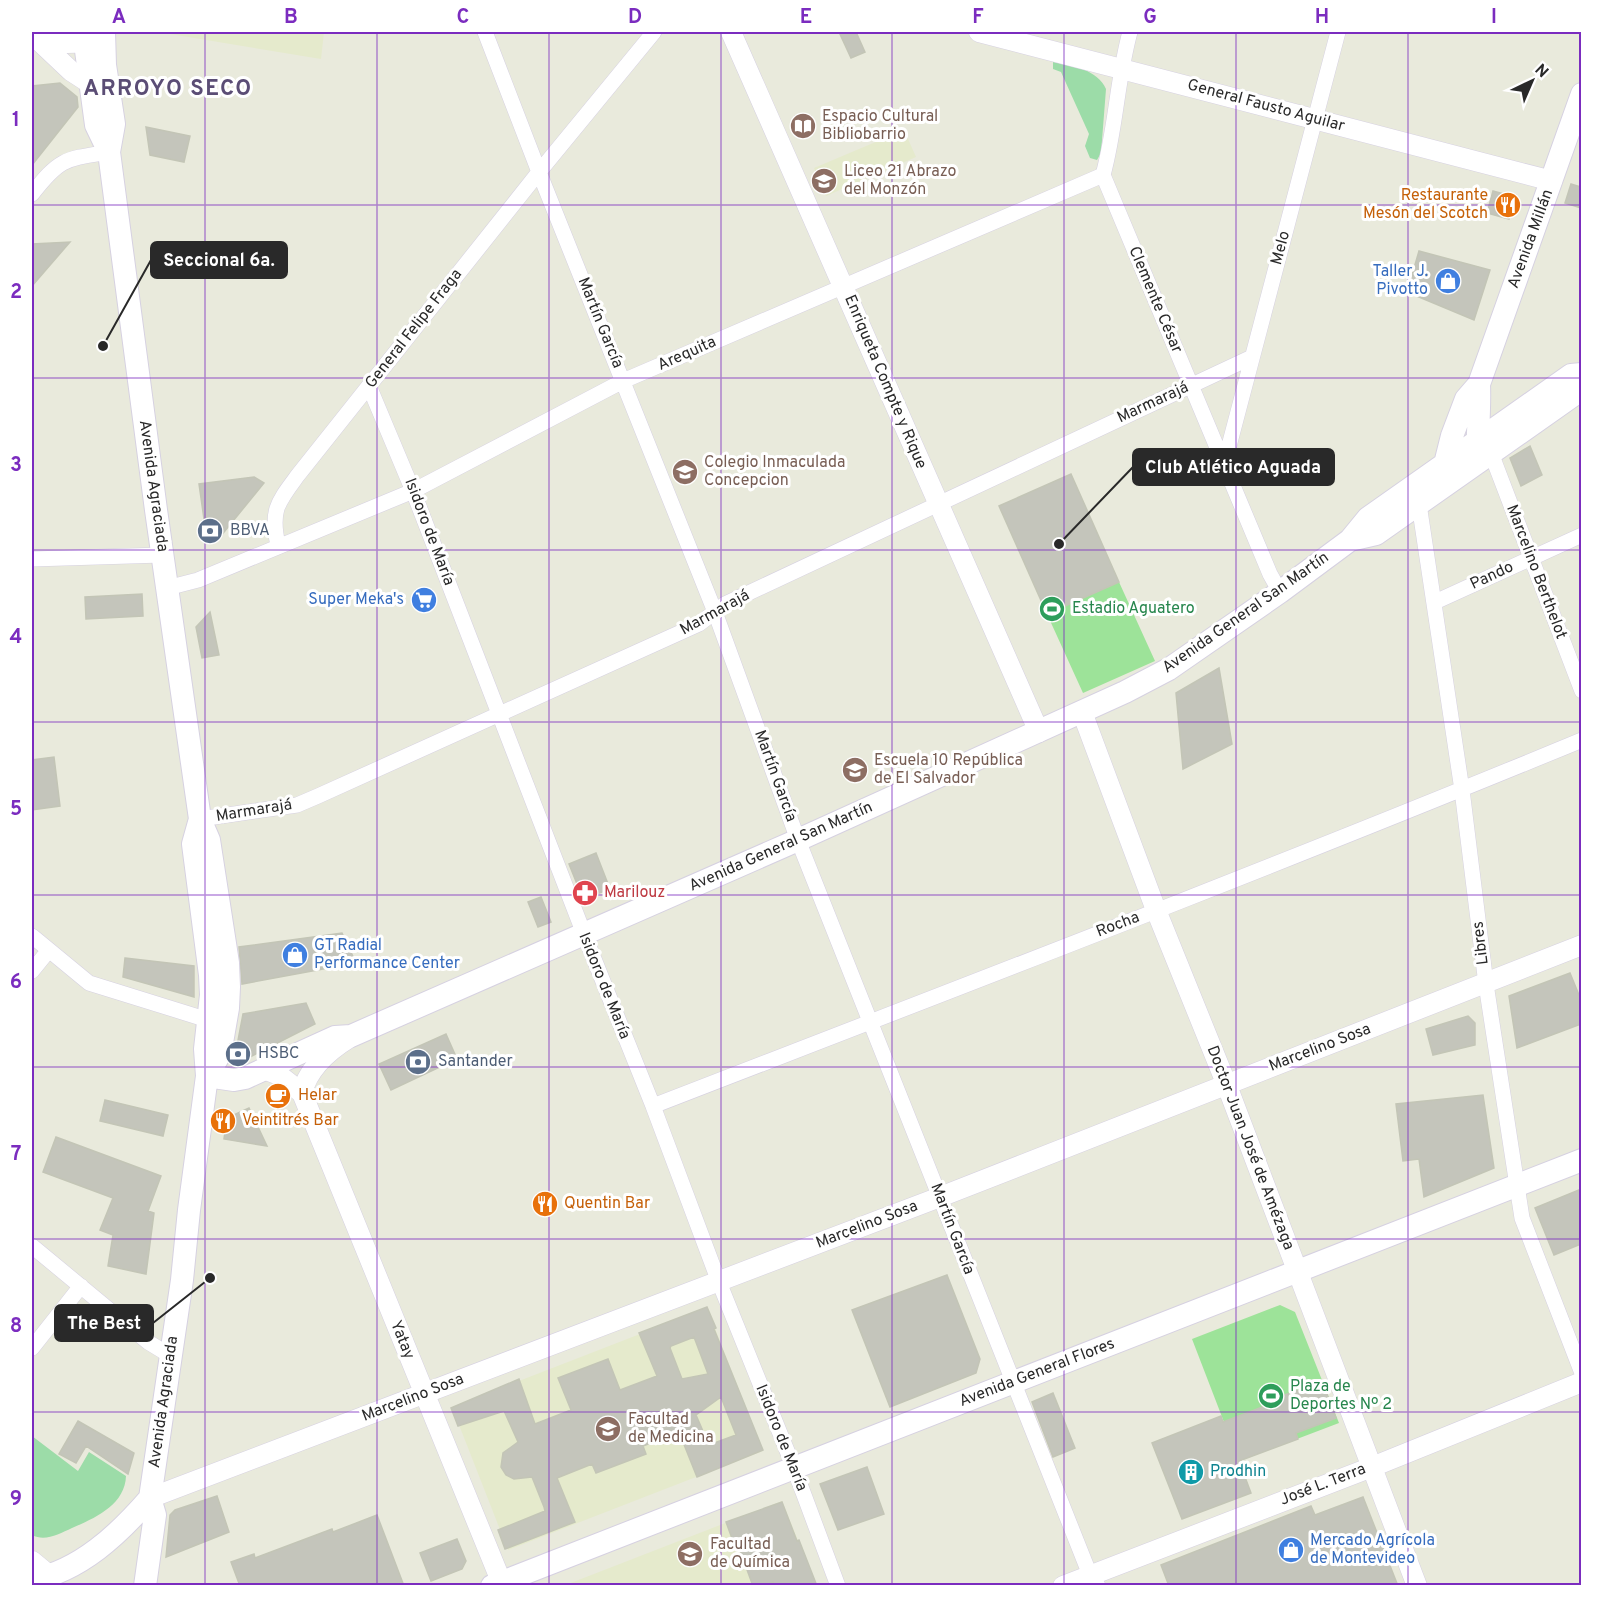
<svg xmlns="http://www.w3.org/2000/svg" width="1613" height="1617" viewBox="0 0 1613 1617" font-family="Overpass,sans-serif">
  <style>
    .education { fill: #e5eacc }
    .green { fill: #9cdca8 }
    .pitch { fill: #9de399 }
    .building { fill: #c4c5bb; stroke: #c3c5b6; stroke-width: 1.5; fill-rule: evenodd }
    .lines { fill: none; stroke-linecap: round; stroke-linejoin: round }
    .minor-casing { stroke: #d6d1e1; stroke-width: 16 }
    .tertiary-casing { stroke: #d6d1e1; stroke-width: 21 }
    .secondary-casing { stroke: #d6d1e1; stroke-width: 24 }
    .minor { stroke: #fff; stroke-width: 15 }
    .tertiary { stroke: #fff; stroke-width: 20 }
    .secondary { stroke: #fff; stroke-width: 22 }
    .grid { fill: none; stroke: #7b2cbf; stroke-width: 1.5; stroke-opacity: 0.55 }
    .labels { text-anchor: middle; dominant-baseline: central; stroke-width: 6; stroke-linejoin: round; paint-order: stroke }
    .street-label { font-size: 16px; fill: #292929; stroke: #fff }
    .education-label { font-size: 16px; fill: #785e54; stroke: #fff; text-anchor: start }
    .food-label { font-size: 16px; fill: #c56008; stroke: #fff; text-anchor: start }
    .shop-label { font-size: 16px; fill: #366cbe; stroke: #fff; text-anchor: end }
    .service-label { font-size: 16px; fill: #4e5e75; stroke: #fff; text-anchor: start }
    .leisure-label { font-size: 16px; fill: #27864d; stroke: #fff; text-anchor: start }
    .health-label { font-size: 16px; fill: #be3a42; stroke: #fff; text-anchor: start }
    .culture-label { font-size: 16px; fill: #0d838f; stroke: #fff; text-anchor: start }
    .district-label { font-size: 22px; font-weight: bold; letter-spacing: 1.5px; fill: #5b4d75; stroke: #fff }
    .leader { fill: none; stroke: #292929; stroke-width: 2 }
    .callout-dot { fill: #292929; stroke: #fff; stroke-width: 2 }
    .callout { fill: #292929; stroke: #292929; stroke-width: 2 }
    .callout-label { font-size: 18px; text-anchor: middle; font-weight: bold; fill: #fff }
    .neatline { fill: none; stroke: #7b2cbf; stroke-width: 2 }
    .grid-label { font-size: 20px; text-anchor: middle; font-weight: bold; fill: #7b2cbf }
  </style>
  <rect width="100%" height="100%" fill="#e9eadc"/>
  <path class="education" d="M 158,32 L 324,32 L 321,59 Z
    M 904,130 L 916,157 L 826,196 L 814,168 Z
    M 707,1308 L 763,1451 L 508,1550 L 452,1407 Z
    M 782,1501 L 816,1585 L 563,1586 Z"/>
  <path class="green" d="M 1053,62 C 1072,65 1098,70 1106,89 L 1101,153 L 1097,160 L 1090,158 L 1085,146 L 1089,134 L 1061,72 L 1053,69 Z
    M 32,1436 L 78,1471 L 89,1452 L 126,1476 C 125,1505 95,1518 72,1528 C 59,1534 45,1542 32,1535 Z"/>
  <path class="pitch" d="M 1119,582 L 1155,661 L 1083,693 L 1047,614 Z
    M 1280,1305 L 1295,1312 L 1339,1423 L 1239,1461 L 1192,1339 Z"/>
  <path class="building" d="M 839,32 L 856,32 L 865,52 L 851,58 Z
    M 60,83 L 77,97 L 78,107 L 32,165 L 32,86 Z
    M 146,127 L 190,136 L 184,162 L 150,155 Z
    M 1571,184 L 1581,187 L 1581,208 L 1565,203 Z
    M 1493,191 L 1515,197 L 1509,219 L 1487,213 Z
    M 70,242 L 32,286 L 32,244 Z
    M 1419,251 L 1490,270 L 1474,320 L 1407,292 Z
    M 1530,446 L 1542,475 L 1521,486 L 1510,458 Z
    M 1071,474 L 1119,582 L 1047,614 L 999,506 Z
    M 254,477 L 264,483 L 220,537 L 205,526 L 199,484 Z
    M 142,594 L 143,616 L 86,619 L 85,597 Z
    M 210,612 L 219,655 L 202,658 L 196,627 Z
    M 1219,668 L 1232,744 L 1183,769 L 1176,693 Z
    M 54,757 L 60,806 L 32,810 L 32,760 Z
    M 596,853 L 610,889 L 583,899 L 569,864 Z
    M 541,897 L 551,922 L 538,927 L 528,902 Z
    M 342,933 L 356,963 L 242,984 L 239,947 Z
    M 125,958 L 194,966 L 194,997 L 123,977 Z
    M 1570,973 L 1581,1000 L 1581,1024 L 1517,1048 L 1509,996 Z
    M 306,1003 L 315,1024 L 246,1059 L 236,1051 L 243,1014 Z
    M 1468,1016 L 1475,1023 L 1475,1045 L 1433,1055 L 1426,1029 Z
    M 446,1034 L 457,1059 L 391,1090 L 379,1064 Z
    M 1483,1095 L 1494,1168 L 1424,1197 L 1419,1159 L 1403,1161 L 1396,1104 Z
    M 105,1100 L 168,1115 L 163,1136 L 100,1121 Z
    M 249,1108 L 267,1146 L 224,1139 L 227,1118 Z
    M 56,1137 L 161,1176 L 148,1211 L 154,1213 L 146,1274 L 108,1266 L 113,1235 L 100,1230 L 113,1198 L 43,1172 Z
    M 1581,1189 L 1581,1244 L 1554,1255 L 1535,1208 Z
    M 947,1275 L 980,1359 L 976,1373 L 890,1407 L 852,1310 Z
    M 707,1307 L 716,1328 L 714,1329 L 763,1450 L 697,1477 L 679,1432 L 643,1446 L 646,1454 L 596,1473 L 592,1464 L 557,1478 L 575,1522 L 505,1549 L 498,1530 L 545,1511 L 544,1507 L 532,1477 L 514,1479 L 506,1475 L 501,1467 L 503,1453 L 518,1442 L 505,1413 L 504,1411 L 458,1426 L 451,1408 L 519,1379 L 535,1424 L 571,1410 L 558,1378 L 608,1359 L 620,1390 L 657,1376 L 639,1333 ZM 694,1337 L 708,1374 L 682,1379 L 670,1348 L 671,1346 ZM 721,1397 L 736,1435 L 709,1445 L 696,1415 Z
    M 1322,1381 L 1336,1418 L 1296,1433 L 1298,1439 L 1239,1461 L 1251,1493 L 1182,1519 L 1152,1443 L 1221,1416 L 1223,1422 L 1283,1399 L 1282,1396 Z
    M 1053,1393 L 1075,1448 L 1053,1457 L 1032,1402 Z
    M 78,1421 L 134,1453 L 128,1474 L 86,1446 L 76,1463 L 59,1454 Z
    M 867,1467 L 884,1514 L 838,1530 L 820,1484 Z
    M 217,1496 L 229,1532 L 166,1557 L 170,1515 L 175,1510 Z
    M 1363,1497 L 1398,1586 L 1169,1586 L 1161,1565 L 1311,1506 L 1315,1515 Z
    M 782,1502 L 797,1541 L 799,1540 L 817,1586 L 775,1586 L 773,1582 L 764,1586 L 753,1586 L 736,1540 L 733,1541 L 726,1522 Z
    M 377,1515 L 404,1586 L 240,1586 L 231,1562 L 254,1554 L 255,1558 L 332,1529 L 333,1532 Z
    M 457,1539 L 466,1561 L 462,1569 L 431,1581 L 420,1553 Z"/>
  <g class="lines">
    <g class="minor-casing">
      <path id="minor" d="M 485,32 L 539,172 L 715,612 L 798,840 L 1090,1575 L 1098,1586
        M 1130,32 C 1117,79 1116,128 1103,175 L 1270,574 L 1280,592
        M 32,194 C 60,158 65,159 109,152
        M 369,386 L 413,491 L 584,934 L 653,1106 L 719,1282 L 794,1468 L 838,1586
        M 1491,453 L 1582,691
        M 1224,465 L 1338,32
        M 1419,504 L 1462,790 L 1486,984 L 1522,1218 L 1582,1373
        M 278,545 C 270,510 278,502 298,475 L 539,172 L 654,32
        M 32,559 L 162,555
        M 167,588 L 198,580 L 413,491 L 623,381 L 1103,175
        M 1435,602 L 1582,535
        M 200,819 L 297,805 L 318,796 L 699,624 L 725,604 L 1252,357
        M 32,936 L 89,983 L 208,1020
        M 32,971 L 49,950
        M 653,1106 C 963,986 1274,867 1582,740
        M 32,1246 L 148,1342 L 171,1356
        M 32,1348 L 81,1286"/>
    </g>
    <g class="tertiary-casing">
      <path id="tertiary" d="M 731,32 L 1039,732
        M 979,32 L 1552,181
        M 35,37 L 71,71 L 91,84
        M 36,38 L 67,43 L 99,42
        M 1082,712 L 1156,910 L 1226,1083 L 1417,1586
        M 349,1038 C 328,1051 308,1068 302,1093 L 503,1586
        M 266,1070 L 279,1075 L 302,1093
        M 150,1498 L 940,1197 L 1582,945
        M 32,1561 L 50,1576
        M 1063,1586 L 1372,1467 L 1582,1382"/>
    </g>
    <g class="secondary-casing">
      <path id="secondary" d="M 86,32 L 85,43 L 96,125 L 109,152 L 156,510 L 200,819 L 209,840 L 228,963 L 229,987 L 228,1008 L 220,1054 L 207,1076
        M 104,32 L 105,65 L 114,124 L 109,152
        M 1477,452 C 1478,429 1480,407 1479,384
        M 1445,464 L 1452,436 L 1466,399 L 1479,384 L 1582,94
        M 1350,540 L 1376,534 L 1578,392 L 1582,387
        M 207,1076 L 234,1080 L 245,1078 L 335,1037 L 351,1036 L 798,840 L 1125,692 L 1169,669 L 1280,592 L 1350,540 L 1368,518 L 1571,375 L 1582,374
        M 32,1580 C 80,1571 119,1534 150,1498
        M 145,1586 L 155,1515 L 150,1498 L 182,1280 L 189,1210 L 207,1076 L 205,1049 L 211,995 L 210,975 L 193,844 L 200,819
        M 492,1586 L 1582,1160"/>
    </g>
    <use href="#minor" class="minor"/>
    <use href="#tertiary" class="tertiary"/>
    <use href="#secondary" class="secondary"/>
  </g>
  <path class="grid" d="M 205,32 L 205,1586M 377,32 L 377,1586M 549,32 L 549,1586M 721,32 L 721,1586M 892,32 L 892,1586M 1064,32 L 1064,1586M 1236,32 L 1236,1586M 1408,32 L 1408,1586M 32,205 L 1582,205M 32,378 L 1582,378M 32,550 L 1582,550M 32,722 L 1582,722M 32,895 L 1582,895M 32,1067 L 1582,1067M 32,1239 L 1582,1239M 32,1412 L 1582,1412"/>
  <defs>
    <g id="library-disc" transform="scale(1.35)"><circle r="9.5" fill="#8d6e63" stroke="#fff"/><path d="M-6-4Q-3-5.5-.7-3.5V5Q-3 3-6 4ZM6-4Q3-5.5 .7-3.5V5Q3 3 6 4Z" fill="#fff"/></g>
    <g id="school-disc" transform="scale(1.35)"><circle r="9.5" fill="#8d6e63" stroke="#fff"/><path d="M0-5L7-2L0 1L-7-2ZM-4 1L0 2.5L4 1V4Q0 6-4 4Z" fill="#fff"/></g>
    <g id="restaurant-disc" transform="scale(1.35)"><circle r="9.5" fill="#e8710a" stroke="#fff"/><path d="M-5-6h1v4h1v-4h1v4h1v-4h1v5L-1.5 .5V6h-2V.5L-5-1ZM5-6V6H3V1.5H1.5Q1.5-4 5-6Z" fill="#fff"/></g>
    <g id="shop-disc" transform="scale(1.35)"><circle r="9.5" fill="#3f7fe0" stroke="#fff"/><path d="M-5-2.5h2.3a2.7 3.5 0 0 1 5.4 0H5L5.5 6h-11ZM-1.5-2.5h3a1.5 2.3 0 0 0-3 0Z" fill="#fff"/></g>
    <g id="bank-disc" transform="scale(1.35)"><circle r="9.5" fill="#5c6f8a" stroke="#fff"/><path d="M-6-4H6V4H-6ZM0-2.3a2.3 2.3 0 1 0 0 4.6a2.3 2.3 0 1 0 0-4.6Z" fill="#fff"/></g>
    <g id="supermarket-disc" transform="scale(1.35)"><circle r="9.5" fill="#3f7fe0" stroke="#fff"/><path d="M-6-5.5h2.5l.6 2H6L4.5 2H-2.5L-4.4-4H-6ZM-1.5 3.2a1.3 1.3 0 1 0 .1 0ZM3 3.2a1.3 1.3 0 1 0 .1 0Z" fill="#fff"/></g>
    <g id="stadium-disc" transform="scale(1.35)"><circle r="9.5" fill="#2e9e5b" stroke="#fff"/><path d="M0-5a6.5 5 0 1 0 0 10a6.5 5 0 1 0 0-10ZM-3.5-1.8h7v3.6h-7Z" fill="#fff"/></g>
    <g id="pharmacy-disc" transform="scale(1.35)"><circle r="9.5" fill="#e0444e" stroke="#fff"/><path d="M-2-6h4v4h4v4h-4v4h-4v-4h-4v-4h4Z" fill="#fff"/></g>
    <g id="cafe-disc" transform="scale(1.35)"><circle r="9.5" fill="#e8710a" stroke="#fff"/><path d="M-5.5-4.5H6V0H3Q3 3.5 0 3.5H-2.5Q-5.5 3.5-5.5 0ZM3-3.2v2h1.7v-2ZM-6 4.5H4V6H-6Z" fill="#fff"/></g>
    <g id="university-disc" transform="scale(1.35)"><circle r="9.5" fill="#8d6e63" stroke="#fff"/><path d="M0-5L7-2L0 1L-7-2ZM-4 1L0 2.5L4 1V4Q0 6-4 4Z" fill="#fff"/></g>
    <g id="building-disc" transform="scale(1.35)"><circle r="9.5" fill="#0f9aa8" stroke="#fff"/><path d="M-4-6H4V6H1V3H-1V6H-4ZM-2.5-4.3h1.7v1.8h-1.7ZM.8-4.3h1.7v1.8H.8ZM-2.5-1h1.7V.8h-1.7ZM.8-1h1.7V.8H.8Z" fill="#fff"/></g>
  </defs>
  <g fill-rule="evenodd">
    <use href="#library-disc" x="803" y="126"/>
    <use href="#school-disc" x="824" y="181"/>
    <use href="#restaurant-disc" x="1508" y="205"/>
    <use href="#shop-disc" x="1448" y="281"/>
    <use href="#school-disc" x="685" y="472"/>
    <use href="#bank-disc" x="210" y="531"/>
    <use href="#supermarket-disc" x="424" y="600"/>
    <use href="#stadium-disc" x="1052" y="609"/>
    <use href="#school-disc" x="855" y="770"/>
    <use href="#pharmacy-disc" x="585" y="893"/>
    <use href="#shop-disc" x="295" y="955"/>
    <use href="#bank-disc" x="238" y="1054"/>
    <use href="#bank-disc" x="418" y="1062"/>
    <use href="#cafe-disc" x="278" y="1096"/>
    <use href="#restaurant-disc" x="223" y="1121"/>
    <use href="#restaurant-disc" x="545" y="1204"/>
    <use href="#stadium-disc" x="1271" y="1396"/>
    <use href="#university-disc" x="608" y="1429"/>
    <use href="#building-disc" x="1191" y="1472"/>
    <use href="#shop-disc" x="1291" y="1550"/>
    <use href="#university-disc" x="690" y="1554"/>
  </g>
  <g class="labels">
    <g class="street-label">
      <text transform="translate(1266 106) rotate(15)">General Fausto Aguilar</text>
      <text transform="translate(1531 239) rotate(-70)">Avenida Millán</text>
      <text transform="translate(1281 248) rotate(-75)">Melo</text>
      <text transform="translate(1155 300) rotate(67)">Clemente César</text>
      <text transform="translate(600 323) rotate(68)">Martín García</text>
      <text transform="translate(414 329) rotate(-52)">General Felipe Fraga</text>
      <text transform="translate(687 354) rotate(-24)">Arequita</text>
      <text transform="translate(885 382) rotate(67)">Enriqueta Compte y Rique</text>
      <text transform="translate(1153 403) rotate(-25)">Marmarajá</text>
      <text transform="translate(153 486) rotate(82)">Avenida Agraciada</text>
      <text transform="translate(429 532) rotate(69)">Isidoro de María</text>
      <text transform="translate(1536 572) rotate(69)">Marcelino Berthelot</text>
      <text transform="translate(1492 576) rotate(-25)">Pando</text>
      <text transform="translate(715 613) rotate(-29)">Marmarajá</text>
      <text transform="translate(1246 613) rotate(-35)">Avenida General San Martín</text>
      <text transform="translate(775 776) rotate(70)">Martín García</text>
      <text transform="translate(254 811) rotate(-9)">Marmarajá</text>
      <text transform="translate(781 847) rotate(-24)">Avenida General San Martín</text>
      <text transform="translate(1118 925) rotate(-21)">Rocha</text>
      <text transform="translate(1481 943) rotate(-97)">Libres</text>
      <text transform="translate(604 986) rotate(68)">Isidoro de María</text>
      <text transform="translate(1320 1048) rotate(-21)">Marcelino Sosa</text>
      <text transform="translate(1250 1148) rotate(69)">Doctor Juan José de Amézaga</text>
      <text transform="translate(867 1225) rotate(-21)">Marcelino Sosa</text>
      <text transform="translate(952 1229) rotate(69)">Martín García</text>
      <text transform="translate(402 1340) rotate(68)">Yatay</text>
      <text transform="translate(1037 1373) rotate(-21)">Avenida General Flores</text>
      <text transform="translate(413 1398) rotate(-21)">Marcelino Sosa</text>
      <text transform="translate(164 1402) rotate(-82)">Avenida Agraciada</text>
      <text transform="translate(781 1438) rotate(68)">Isidoro de María</text>
      <text transform="translate(1323 1485) rotate(-21)">José L. Terra</text>
    </g>
    <g class="education-label">
      <text x="822" y="117">Espacio Cultural<tspan x="822" dy="18">Bibliobarrio</tspan></text>
      <text x="844" y="172">Liceo 21 Abrazo<tspan x="844" dy="18">del Monzón</tspan></text>
      <text x="704" y="463">Colegio Inmaculada<tspan x="704" dy="18">Concepcion</tspan></text>
      <text x="874" y="761">Escuela 10 República<tspan x="874" dy="18">de El Salvador</tspan></text>
      <text x="628" y="1420">Facultad<tspan x="628" dy="18">de Medicina</tspan></text>
      <text x="710" y="1545">Facultad<tspan x="710" dy="18">de Química</tspan></text>
    </g>
    <g class="food-label">
      <text x="1488" y="196" text-anchor="end">Restaurante<tspan x="1488" dy="18">Mesón del Scotch</tspan></text>
      <text x="298" y="1096">Helar</text>
      <text x="242" y="1121">Veintitrés Bar</text>
      <text x="564" y="1204">Quentin Bar</text>
    </g>
    <g class="shop-label">
      <text x="1428" y="272">Taller J.<tspan x="1428" dy="18">Pivotto</tspan></text>
      <text x="404" y="600">Super Meka's</text>
      <text x="314" y="946" text-anchor="start">GT Radial<tspan x="314" dy="18">Performance Center</tspan></text>
      <text x="1310" y="1541" text-anchor="start">Mercado Agrícola<tspan x="1310" dy="18">de Montevideo</tspan></text>
    </g>
    <g class="service-label">
      <text x="230" y="531">BBVA</text>
      <text x="258" y="1054">HSBC</text>
      <text x="438" y="1062">Santander</text>
    </g>
    <g class="leisure-label">
      <text x="1072" y="609">Estadio Aguatero</text>
      <text x="1290" y="1387">Plaza de<tspan x="1290" dy="18">Deportes Nº 2</tspan></text>
    </g>
    <g class="health-label">
      <text x="604" y="893">Marilouz</text>
    </g>
    <g class="culture-label">
      <text x="1210" y="1472">Prodhin</text>
    </g>
    <g class="district-label">
      <text x="168" y="89">ARROYO SECO</text>
    </g>
  </g>
  <path class="leader" d="M103 346L151 260M1059 544L1133 467M210 1278L153 1323"/>
  <g class="callout-dot">
    <circle cx="103" cy="346" r="6"/>
    <circle cx="1059" cy="544" r="6"/>
    <circle cx="210" cy="1278" r="6"/>
  </g>
  <g class="callout">
    <rect x="151" y="242" width="136" height="36" rx="6"/>
    <rect x="1133" y="449" width="201" height="36" rx="6"/>
    <rect x="55" y="1305" width="98" height="36" rx="6"/>
  </g>
  <g class="callout-label">
    <text x="219" y="266">Seccional 6a.</text>
    <text x="1233" y="473">Club Atlético Aguada</text>
    <text x="104" y="1329">The Best</text>
  </g>
  <rect width="1613" height="1617" fill="none" stroke="#ffffff" stroke-width="66"/>
  <g transform="translate(1532 81) rotate(44)" stroke="#ffffff" stroke-width="4.5" paint-order="stroke">
  <path d="M0-4.5L10 22L0 15L-10 22Z" fill="#292929"/>
  <text y="-9" font-size="16" font-weight="bold" text-anchor="middle" fill="#292929">N</text>
  </g>
  <rect x="33" y="33" width="1547" height="1551" class="neatline"/>
  <g class="grid-label">
    <text x="119" y="23">A</text>
    <text x="291" y="23">B</text>
    <text x="463" y="23">C</text>
    <text x="635" y="23">D</text>
    <text x="806" y="23">E</text>
    <text x="978" y="23">F</text>
    <text x="1150" y="23">G</text>
    <text x="1322" y="23">H</text>
    <text x="1494" y="23">I</text>
    <text x="16" y="126">1</text>
    <text x="16" y="298">2</text>
    <text x="16" y="471">3</text>
    <text x="16" y="643">4</text>
    <text x="16" y="815">5</text>
    <text x="16" y="988">6</text>
    <text x="16" y="1160">7</text>
    <text x="16" y="1332">8</text>
    <text x="16" y="1505">9</text>
  </g>
</svg>
